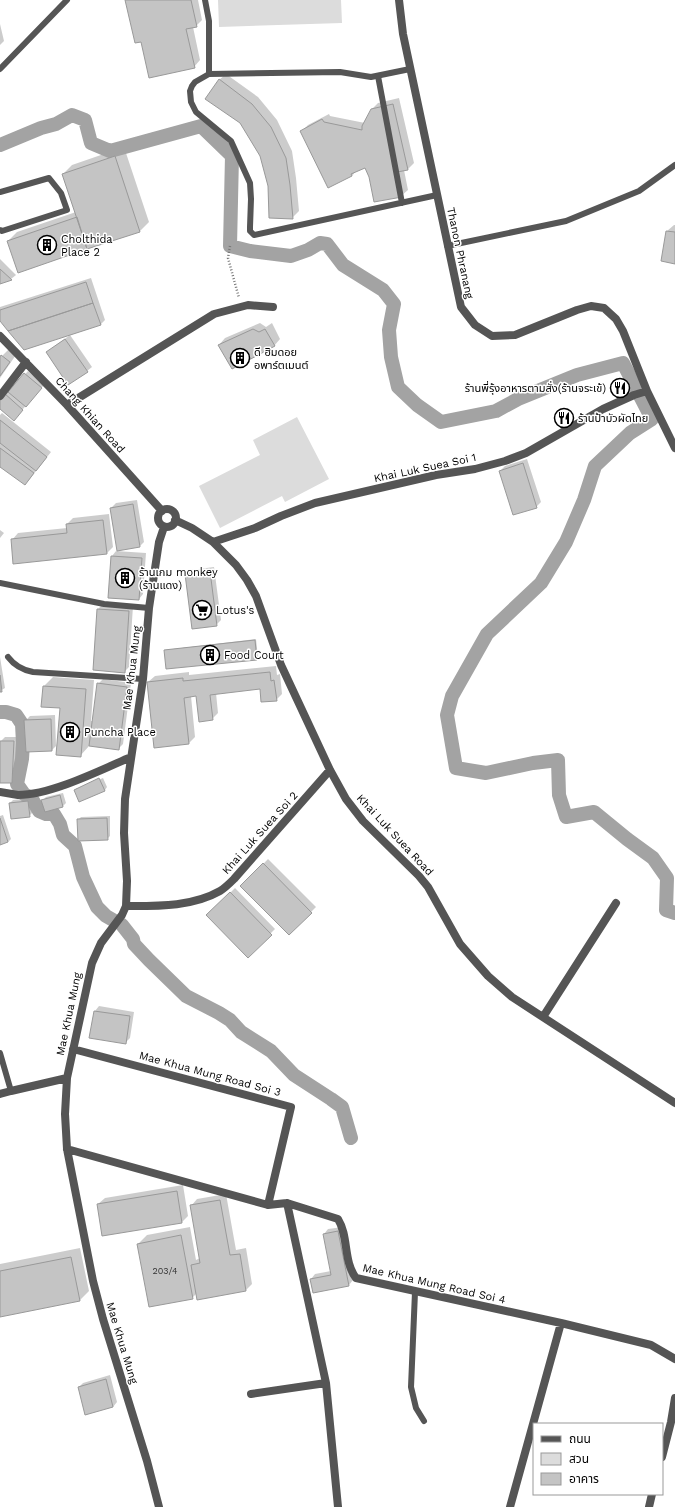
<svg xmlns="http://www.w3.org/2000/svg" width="675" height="1507" viewBox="0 0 675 1507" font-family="'Work Sans','Noto Sans Thai',sans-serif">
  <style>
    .green { fill: #dcdcdc }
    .shadow { fill: #0003 }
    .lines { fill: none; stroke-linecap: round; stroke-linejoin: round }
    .canal { stroke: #a3a3a3; stroke-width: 14 }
    .building { fill: #c4c4c4; stroke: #999 }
    .path { stroke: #777; stroke-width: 2.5; stroke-dasharray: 1 2; stroke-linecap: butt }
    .lane { stroke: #555; stroke-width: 6 }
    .street { stroke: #555; stroke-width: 8 }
    .labels { text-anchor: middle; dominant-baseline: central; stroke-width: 3; stroke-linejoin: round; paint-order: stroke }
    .number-label { font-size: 9px; fill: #313131 }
    .poi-label { font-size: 11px; fill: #000; stroke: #fff; text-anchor: start }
    .street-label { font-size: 11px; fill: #000; stroke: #fff }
  </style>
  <rect width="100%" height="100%" fill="#fff"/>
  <path class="green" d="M 218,0 L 341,0 L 342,23 L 219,27 Z
    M 297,417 L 329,479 L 285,502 L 282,496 L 220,528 L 199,486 L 260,455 L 253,440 Z"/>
  <path class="shadow" d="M 126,0 L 198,0 L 202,20 L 196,26 L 193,27 L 200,60 L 194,67 L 142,40 Z
    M 0,24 L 4,41 L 0,45 Z
    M 226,74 L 258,97 L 277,120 L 292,151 L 296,178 L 299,211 L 292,218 L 269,186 L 261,156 L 219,80 Z
    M 399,98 L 414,163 L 408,169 L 404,170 L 408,190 L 401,196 L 370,177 L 366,167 L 356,171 L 352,176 L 302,131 L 308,125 L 329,114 L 330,116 L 365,123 L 372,109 L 378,103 Z
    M 124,147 L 149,222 L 140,231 L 19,271 L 8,241 L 17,232 L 76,212 L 63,174 L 72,165 Z
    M 674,225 L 675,225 L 675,262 L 667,231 Z
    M 0,259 L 16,275 L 11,279 L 0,283 Z
    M 91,278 L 105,320 L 100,325 L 0,319 L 0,307 Z
    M 260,323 L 266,327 L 272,323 L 280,339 L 274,346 L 219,345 L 225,338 Z
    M 70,335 L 92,367 L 87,371 L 47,352 Z
    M 11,347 L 18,352 L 0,378 L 0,358 Z
    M 28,371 L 44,385 L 16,417 L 0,408 L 0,400 L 8,391 L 9,392 Z
    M 2,413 L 51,452 L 29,480 L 0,466 L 0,415 Z
    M 527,459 L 541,502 L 536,507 L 500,471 L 505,466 Z
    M 137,500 L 144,542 L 140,546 L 111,508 L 116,503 Z
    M 109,514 L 113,547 L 107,553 L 12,540 L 18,533 L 67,528 L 67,524 L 73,518 Z
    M 0,530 L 4,533 L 0,538 Z
    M 116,551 L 146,553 L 143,594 L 139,599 L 112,556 Z
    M 214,567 L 221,620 L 216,625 L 186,574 L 191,570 Z
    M 103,604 L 133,606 L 129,667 L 124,672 L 94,670 L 98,609 Z
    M 256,639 L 258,657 L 257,659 L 165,650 Z
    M 0,657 L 5,688 L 0,691 Z
    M 276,666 L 277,675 L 280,674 L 282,694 L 276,700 L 261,688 L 216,693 L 218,713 L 212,719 L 197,695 L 191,696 L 195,737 L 189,743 L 148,682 L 155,676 L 189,672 L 189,675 Z
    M 53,677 L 94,680 L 91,721 L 93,721 L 98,684 L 103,679 L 131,683 L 123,744 L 118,749 L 90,745 L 80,756 L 61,707 L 42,706 L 44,686 Z
    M 55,715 L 56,746 L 52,750 L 25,721 L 30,716 Z
    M 5,737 L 18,737 L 17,778 L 12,782 L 0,782 L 1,741 Z
    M 103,778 L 107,787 L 105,790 L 80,801 L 75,790 L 77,788 L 77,789 Z
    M 63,793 L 66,803 L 63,806 L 45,810 L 43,800 L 46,797 Z
    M 31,798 L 32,813 L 29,816 L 10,803 L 13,800 Z
    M 3,815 L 11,839 L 8,842 L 0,844 L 0,816 Z
    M 110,816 L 110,836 L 107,839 L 78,820 L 81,817 Z
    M 268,859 L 316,907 L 289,934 L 242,886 Z
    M 235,888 L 275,929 L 248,956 L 208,915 Z
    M 99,1006 L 134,1012 L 130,1038 L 125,1043 L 91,1037 L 95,1011 Z
    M 183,1185 L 188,1216 L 182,1222 L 98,1204 L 105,1198 Z
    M 226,1194 L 236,1250 L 246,1248 L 252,1284 L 246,1290 L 197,1293 L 192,1298 L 138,1244 L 147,1235 L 190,1227 L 196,1260 L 200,1258 L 191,1206 L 197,1199 Z
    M 343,1227 L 353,1280 L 349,1285 L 311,1279 L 315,1274 L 331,1271 L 324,1234 L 328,1229 Z
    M 80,1248 L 89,1291 L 80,1300 L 0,1316 L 0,1264 Z
    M 110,1375 L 117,1402 L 113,1407 L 79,1387 L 83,1383 Z"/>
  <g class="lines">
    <path class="canal" d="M 0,145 L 41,128 L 56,124 L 72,115 L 85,120 L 91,143 L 110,151 L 201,126 L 232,156 L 230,246 L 250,251 L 291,256 L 308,250 L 320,243 L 327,244 L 343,265 L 383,290 L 394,304 L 389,330 L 391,357 L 398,387 L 417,405 L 441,422 L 496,411 L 518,399 L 577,375 L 623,363 L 652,419 L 630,433 L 595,466 L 584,500 L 566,542 L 541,583 L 487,634 L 452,696 L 447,715 L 456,768 L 486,773 L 533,763 L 558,760 L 559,795 L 566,817 L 594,812 L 627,839 L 653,858 L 667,878 L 666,910 L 675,913
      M 0,712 L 6,712 L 16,715 L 22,724 L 23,743 L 22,759 L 17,784 L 24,794 L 32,799 L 39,811 L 46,814 L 54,814 L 60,824 L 63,835 L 75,846 L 83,877 L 97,907 L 106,916 L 113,920
      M 122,925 L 133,939 L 134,944 L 149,960 L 186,996 L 219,1013 L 230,1020 L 241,1032 L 271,1051 L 294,1075 L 331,1099 L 342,1107 L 351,1138"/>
  </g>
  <path class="building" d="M 125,0 L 191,0 L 197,27 L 186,29 L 195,68 L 149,78 L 141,42 L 135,43 Z
    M 219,79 L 252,104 L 271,127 L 286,158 L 290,185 L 293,219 L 269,218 L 268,186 L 260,156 L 240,123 L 205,99 Z
    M 393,104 L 408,170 L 397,172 L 402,197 L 374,202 L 369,177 L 365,168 L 351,174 L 352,176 L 328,188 L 300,131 L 322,119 L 324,122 L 362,130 L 362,126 L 371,109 Z
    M 115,156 L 140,232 L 87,249 L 62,174 Z
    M 77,217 L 87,249 L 18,273 L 7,241 Z
    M 666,231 L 675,232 L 675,264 L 661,261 Z
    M 0,269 L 12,280 L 0,284 Z
    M 86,282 L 93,303 L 8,331 L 0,321 L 0,310 Z
    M 93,303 L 101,325 L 24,350 L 8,331 Z
    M 253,329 L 259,332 L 265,329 L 275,346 L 232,369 L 218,345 Z
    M 65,339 L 88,372 L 68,385 L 46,352 Z
    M 1,355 L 10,362 L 0,376 L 0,357 Z
    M 24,373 L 42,388 L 26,407 L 8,392 Z
    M 4,393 L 23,410 L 14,421 L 0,409 L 0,399 Z
    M 0,420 L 47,457 L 36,471 L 0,443 Z
    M 0,448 L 34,473 L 25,485 L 0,467 Z
    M 523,463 L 537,508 L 513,515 L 499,471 Z
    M 133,504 L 140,547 L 117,551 L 110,508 Z
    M 103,520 L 107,554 L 13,564 L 11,539 L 67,533 L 66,524 Z
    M 111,556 L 142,558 L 139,600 L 108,598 Z
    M 210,571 L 217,626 L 192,629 L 185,574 Z
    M 97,609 L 129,611 L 125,673 L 93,670 Z
    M 255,640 L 257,660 L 166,669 L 164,650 Z
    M 270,672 L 271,681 L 274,680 L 277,701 L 261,702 L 260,689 L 210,695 L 213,720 L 199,722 L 196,696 L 184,698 L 189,744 L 154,748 L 147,682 L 183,678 L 183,681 Z
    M 0,675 L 2,692 L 0,692 Z
    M 97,683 L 127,687 L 119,750 L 89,746 Z
    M 43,686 L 86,689 L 81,757 L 56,755 L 60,708 L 41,707 Z
    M 51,719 L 52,751 L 26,752 L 24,720 Z
    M 0,741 L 14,741 L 12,783 L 0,783 Z
    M 99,778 L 105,791 L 79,802 L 74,790 Z
    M 60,795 L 63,807 L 45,812 L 41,800 Z
    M 28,801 L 30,817 L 11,819 L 9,803 Z
    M 0,818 L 8,842 L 0,845 Z
    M 107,818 L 108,840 L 78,841 L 77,819 Z
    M 263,863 L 312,913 L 289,935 L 240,886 Z
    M 230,892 L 272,935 L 248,958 L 206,915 Z
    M 94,1011 L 130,1016 L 126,1044 L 89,1038 Z
    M 177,1191 L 182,1223 L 102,1236 L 97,1204 Z
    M 220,1200 L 230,1255 L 240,1254 L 246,1291 L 197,1300 L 191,1265 L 200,1263 L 190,1205 Z
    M 338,1231 L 349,1286 L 313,1293 L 310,1279 L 331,1275 L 323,1234 Z
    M 181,1235 L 193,1299 L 149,1307 L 137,1244 Z
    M 71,1257 L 80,1301 L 0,1317 L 0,1271 Z
    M 106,1379 L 113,1407 L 85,1415 L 78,1387 Z"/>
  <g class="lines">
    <path class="path" d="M 230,246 L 228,258 L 239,298"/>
    <path class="lane" d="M 205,0 L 209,21 L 209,74
      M 0,69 L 67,0
      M 410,69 L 371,77 L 340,72 L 209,74 L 195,82 L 192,86 L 190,91 L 191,102 L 196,112 L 231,141 L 250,183 L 251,199 L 250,227 L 250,231 L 254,235 L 437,195
      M 378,76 L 402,203
      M 0,192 L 49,178 L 61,193 L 67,210 L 2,231 L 0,230
      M 447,246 L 566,221 L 639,191 L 675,165
      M 0,583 L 104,604 L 149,608
      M 8,657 C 14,665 22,670 33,672 L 143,679
      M 0,1053 L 11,1091
      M 415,1292 L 411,1387 L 416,1408 L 424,1421"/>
    <path class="street" d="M 399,0 L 403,34 L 461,307 L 475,325 L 492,336 L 515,335 L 577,310 L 591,306 L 604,308 L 616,319 L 623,331 L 647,391 L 675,448
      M 0,336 L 67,405 L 162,511
      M 0,396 L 26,362
      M 67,405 L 214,314 L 248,305 L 273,307
      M158 518a9 9 0 1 1 18 0a9 9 0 1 1-18 0Z
      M 175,520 L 192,528 L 213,542 L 236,565 L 247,580 L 256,596 L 281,665 L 330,770 L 346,799 L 363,821 L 419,876 L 428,887 L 460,944 L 488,976 L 512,997 L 675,1103
      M 213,542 L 255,528 L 281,516 L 315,503 L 436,475 L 475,469 L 505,461 L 526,453 L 603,409 L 634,395 L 647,391
      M 0,792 C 6,793 12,794 18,795 C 51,795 101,770 131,757
      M 126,906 C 157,906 192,907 220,891 C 225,888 230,883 234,879 L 330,770
      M 543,1017 L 616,903
      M 73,1049 L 291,1107 L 268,1205
      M 0,1094 L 11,1091 L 67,1078
      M 67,1149 L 268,1205 L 287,1203 L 338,1219 C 349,1237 343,1261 356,1278 L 561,1323 L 651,1345 L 675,1359
      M 287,1203 L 326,1383 L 338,1507
      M 251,1394 L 326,1383
      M 662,1457 L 671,1422 L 675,1398
      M 159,1507 L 147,1461 L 103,1319 L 93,1281 L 67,1149 L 65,1114 L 67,1078 L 92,963 L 101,943 L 122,915 L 126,906 L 127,881 L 124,833 L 125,799 L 143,679 L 149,608 L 159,542 L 164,527
      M 510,1507 L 561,1323
      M 649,1507 L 652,1494"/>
  </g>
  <defs>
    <g id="building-ring" transform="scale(1)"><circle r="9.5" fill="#fff" stroke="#000" stroke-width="1.5"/><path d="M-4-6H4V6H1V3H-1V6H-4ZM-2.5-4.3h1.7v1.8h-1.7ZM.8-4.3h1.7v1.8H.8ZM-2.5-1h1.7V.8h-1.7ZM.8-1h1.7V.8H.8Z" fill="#000"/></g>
    <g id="restaurant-ring" transform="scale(1)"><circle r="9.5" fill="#fff" stroke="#000" stroke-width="1.5"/><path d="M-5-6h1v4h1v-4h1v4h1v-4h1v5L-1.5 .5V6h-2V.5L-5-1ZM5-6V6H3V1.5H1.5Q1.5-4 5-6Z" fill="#000"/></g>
    <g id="supermarket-ring" transform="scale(1)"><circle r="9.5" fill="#fff" stroke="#000" stroke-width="1.5"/><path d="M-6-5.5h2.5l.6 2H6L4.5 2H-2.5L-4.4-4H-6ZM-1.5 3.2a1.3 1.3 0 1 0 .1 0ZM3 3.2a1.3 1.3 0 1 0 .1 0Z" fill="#000"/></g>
  </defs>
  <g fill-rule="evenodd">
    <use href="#building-ring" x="47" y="245"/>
    <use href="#building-ring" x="240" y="358"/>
    <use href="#restaurant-ring" x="620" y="388"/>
    <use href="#restaurant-ring" x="564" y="418"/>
    <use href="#building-ring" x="125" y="578"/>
    <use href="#supermarket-ring" x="202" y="610"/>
    <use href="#building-ring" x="210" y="655"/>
    <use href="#building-ring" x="70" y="732"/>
  </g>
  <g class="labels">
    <g class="number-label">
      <text x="165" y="1271">203/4</text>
    </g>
    <g class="poi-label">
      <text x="61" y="239">Cholthida<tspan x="61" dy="13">Place 2</tspan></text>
      <text x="254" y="352">ดี ฮิมดอย<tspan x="254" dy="13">อพาร์ตเมนต์</tspan></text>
      <text x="606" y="388" text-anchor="end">ร้านพี่รุ้งอาหารตามสั่ง(ร้านจระเข้)</text>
      <text x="578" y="418">ร้านป้าบัวผัดไทย</text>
      <text x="139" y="572">ร้านเกม monkey<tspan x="139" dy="13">(ร้านแดง)</tspan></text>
      <text x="216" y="610">Lotus's</text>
      <text x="224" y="655">Food Court</text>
      <text x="84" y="732">Puncha Place</text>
    </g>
    <g class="street-label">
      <text transform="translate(460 253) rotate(78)">Thanon Phranang</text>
      <text transform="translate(90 415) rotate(48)">Chang Khian Road</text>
      <text transform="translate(425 468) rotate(-12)">Khai Luk Suea Soi 1</text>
      <text transform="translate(132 668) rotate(-83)">Mae Khua Mung</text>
      <text transform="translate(260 833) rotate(-48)">Khai Luk Suea Soi 2</text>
      <text transform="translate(395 835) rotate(47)">Khai Luk Suea Road</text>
      <text transform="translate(69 1014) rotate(-78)">Mae Khua Mung</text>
      <text transform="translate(210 1074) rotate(15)">Mae Khua Mung Road Soi 3</text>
      <text transform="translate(434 1284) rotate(13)">Mae Khua Mung Road Soi 4</text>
      <text transform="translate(122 1343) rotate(73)">Mae Khua Mung</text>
    </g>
  </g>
  <rect x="533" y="1423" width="130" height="72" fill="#ffffff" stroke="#999999"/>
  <rect x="541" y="1436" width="20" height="6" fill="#555555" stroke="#999999"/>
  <text x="569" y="1443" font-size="12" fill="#000000">ถนน</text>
  <rect x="541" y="1453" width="20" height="12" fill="#dcdcdc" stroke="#999999"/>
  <text x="569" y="1463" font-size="12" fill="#000000">สวน</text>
  <rect x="541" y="1473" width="20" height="12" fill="#c4c4c4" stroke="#999999"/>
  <text x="569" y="1483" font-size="12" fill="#000000">อาคาร</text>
</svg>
